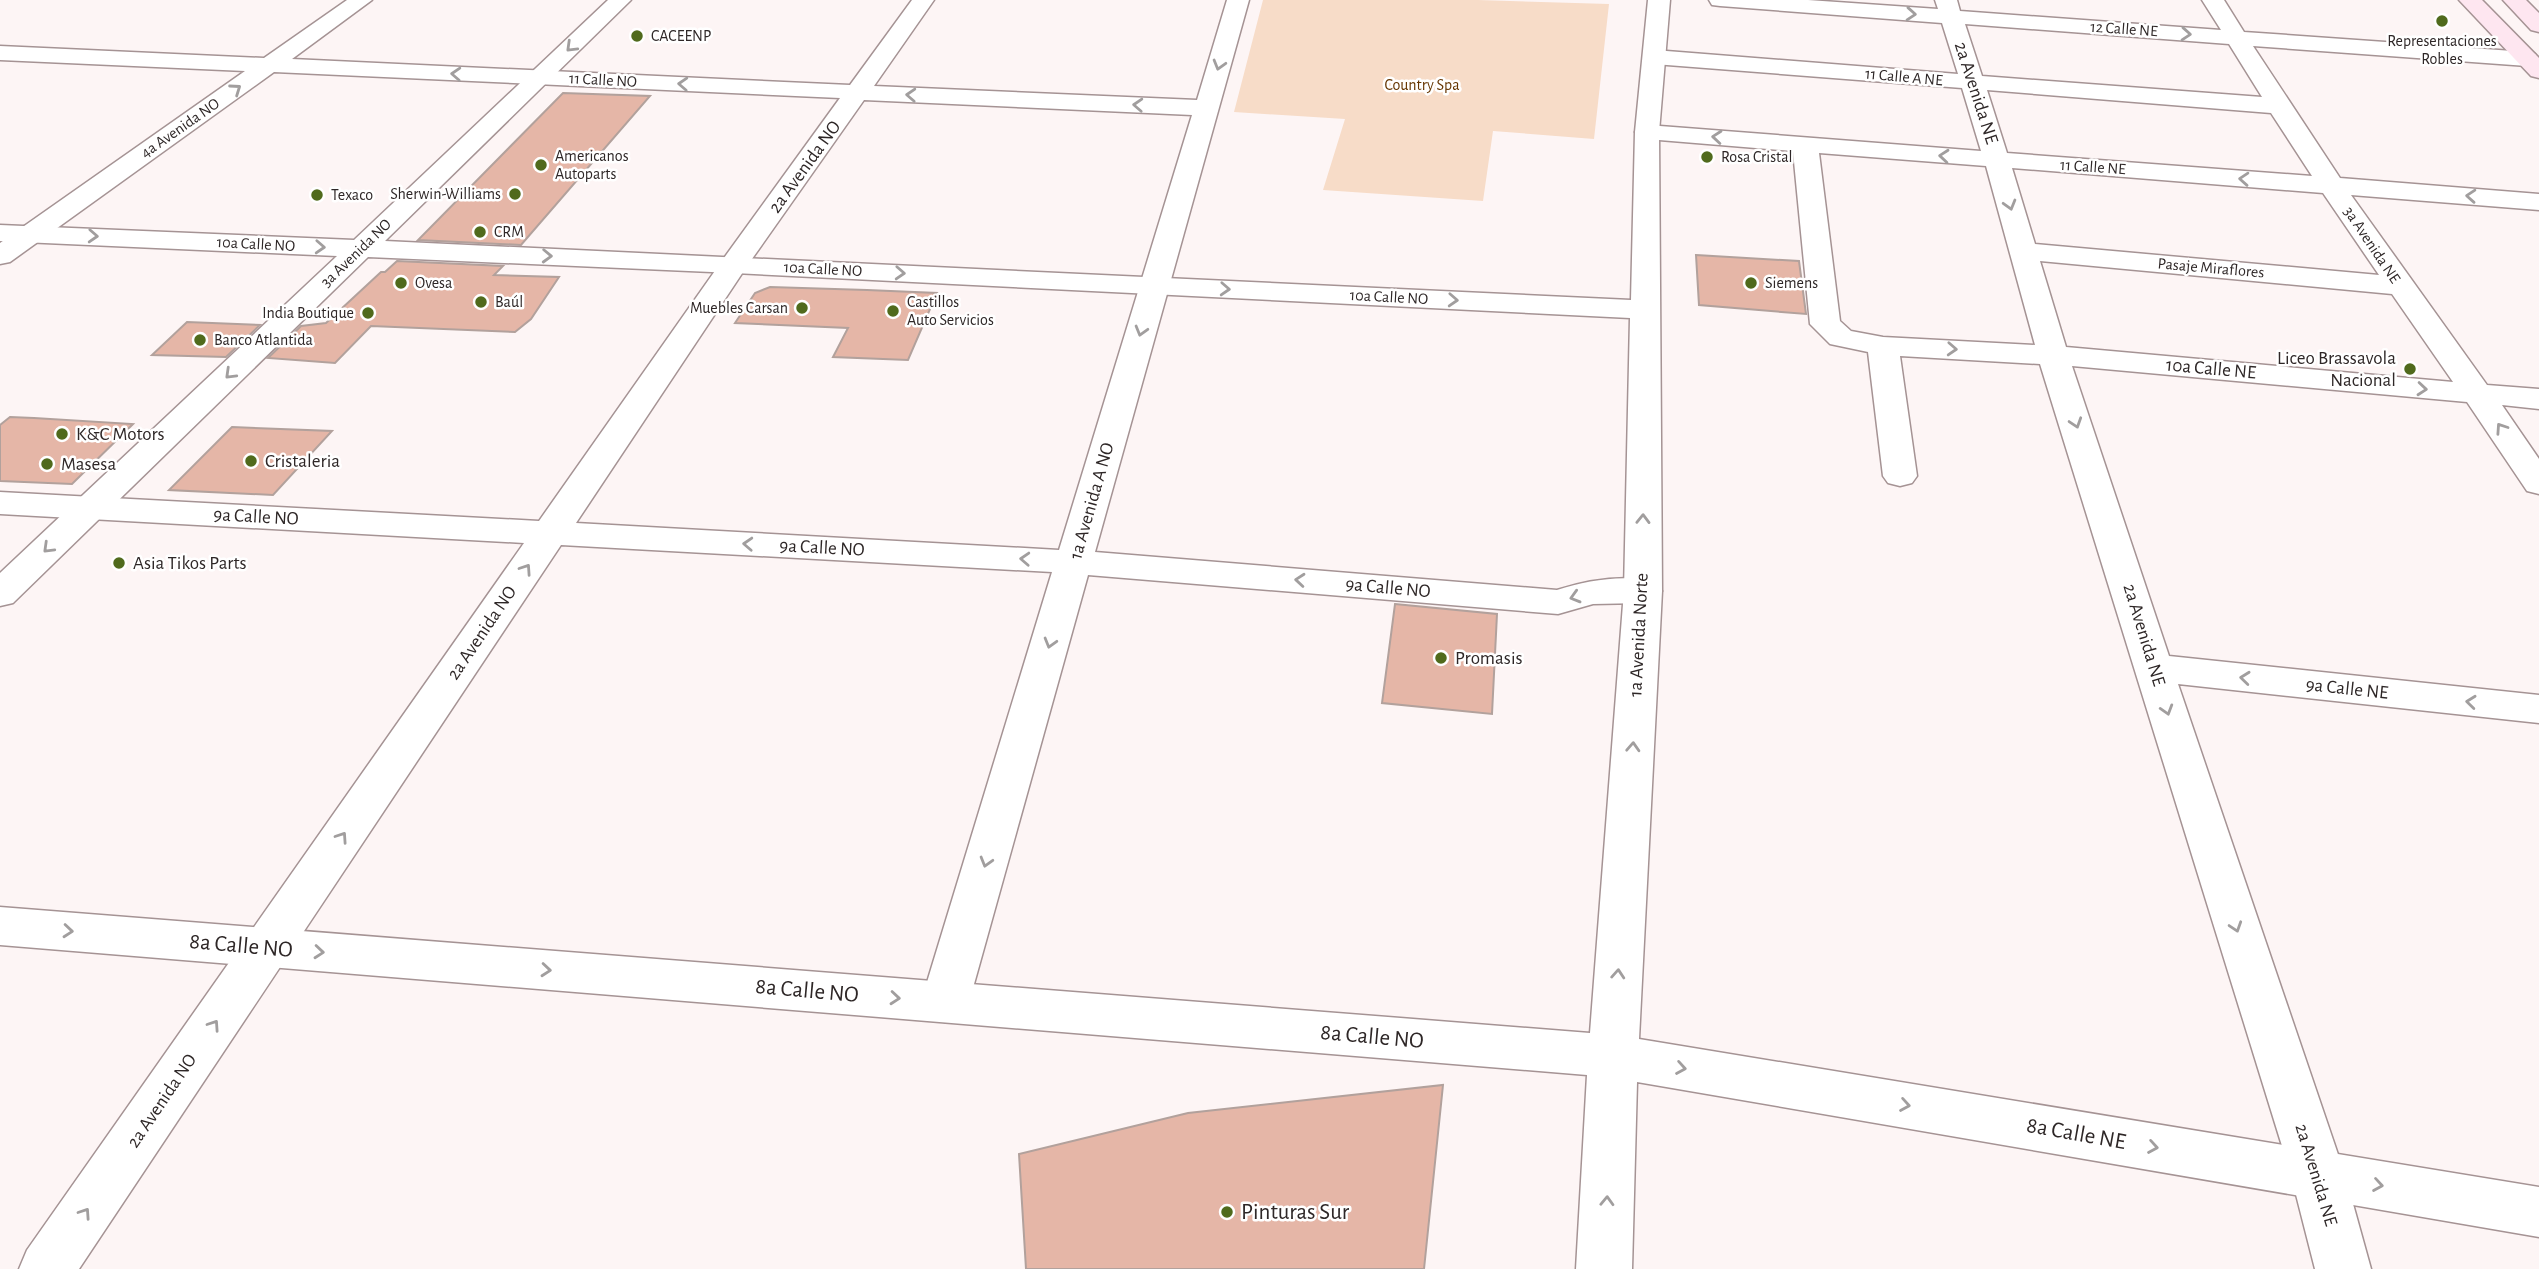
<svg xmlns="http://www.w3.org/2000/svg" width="2539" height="1269" viewBox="0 0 2539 1269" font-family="'Alegreya Sans',sans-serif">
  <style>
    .green { fill: #f7dcc8 }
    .building { fill: #e5b6a7; stroke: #b2a19c; stroke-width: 2 }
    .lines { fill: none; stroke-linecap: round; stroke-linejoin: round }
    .minor-casing { stroke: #a59394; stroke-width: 3 }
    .tertiary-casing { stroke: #a59394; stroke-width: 3 }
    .secondary-casing { stroke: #a59394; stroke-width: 3 }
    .minor { fill: #fff; fill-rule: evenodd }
    .tertiary { fill: #fff; fill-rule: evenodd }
    .secondary { fill: #fee6f0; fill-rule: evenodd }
    .oneway { stroke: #a19e9e }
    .poi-dot { fill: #506a1c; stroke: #fff; stroke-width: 2.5 }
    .labels { text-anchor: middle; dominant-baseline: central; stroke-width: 5; stroke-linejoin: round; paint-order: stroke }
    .far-street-label { font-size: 16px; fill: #2e2727; stroke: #fff }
    .far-poi-label { font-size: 16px; fill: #2e2727; stroke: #fff; text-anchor: start }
    .far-park-label { font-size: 16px; fill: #663602; stroke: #fff }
    .street-label { font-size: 19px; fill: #2e2727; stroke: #fff }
    .poi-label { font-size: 19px; fill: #2e2727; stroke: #fff; text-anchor: start }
    .near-street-label { font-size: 23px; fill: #2e2727; stroke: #fff }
    .near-poi-label { font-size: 23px; fill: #2e2727; stroke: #fff; text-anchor: start }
  </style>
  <rect width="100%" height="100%" fill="#fdf5f5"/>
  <path class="green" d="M 1263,0 L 1478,0 L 1609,4 L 1594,139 L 1493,131 L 1483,201 L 1323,190 L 1345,119 L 1234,112 Z"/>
  <path class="building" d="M 563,93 L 650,96 L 521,245 L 418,240 Z
    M 1696,255 L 1799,261 L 1806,314 L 1699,305 Z
    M 397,261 L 503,266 L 494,275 L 559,277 L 531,319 L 515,332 L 371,326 L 335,363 L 268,358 L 301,326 L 326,323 L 381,272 L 385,272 Z
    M 770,287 L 867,290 L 937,293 L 908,360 L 833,357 L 848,328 L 735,323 L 755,293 Z
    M 187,322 L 260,325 L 226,357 L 152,355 Z
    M 10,417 L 34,418 L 133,424 L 72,484 L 0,481 L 0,425 Z
    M 232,427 L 332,431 L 273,495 L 169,490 Z
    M 1395,604 L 1497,614 L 1492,714 L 1382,703 Z
    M 1443,1085 L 1424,1269 L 1026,1269 L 1019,1154 L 1188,1113 Z"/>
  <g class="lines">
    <g class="minor-casing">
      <path id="minor" d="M 347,0 L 372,0 L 292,59 L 850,85 L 912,0 L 934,0 L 874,86 L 1197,100 L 1227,0 L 1249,0 L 1095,552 L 1557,590 C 1589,580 1624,574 1656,582 L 1662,591 L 1656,600 L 1643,603 L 1593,604 L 1558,614 L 1088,575 L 969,1002 L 962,1016 L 945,1022 L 928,1016 L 921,1002 L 1052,572 L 561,545 L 79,1269 L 19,1269 L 27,1250 L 524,543 L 0,514 L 0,492 L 539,521 L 724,258 L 840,98 L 274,72 L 10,262 L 0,264 L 0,243 L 245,71 L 0,60 L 0,46 L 264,58 ZM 864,100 L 1192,115 L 1059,550 L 576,523 L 747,266 Z
        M 1709,0 L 1808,0 L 1938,9 L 1935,0 L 1957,0 L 1960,11 L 2221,30 L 2202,0 L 2224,0 L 2244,32 L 2527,52 L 2535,54 L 2538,59 L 2535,64 L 2527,66 L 2253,46 L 2340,178 L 2539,194 L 2539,210 L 2351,195 L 2487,385 L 2539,389 L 2539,409 L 2502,405 L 2539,459 L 2539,494 L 2527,491 L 2467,402 L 2072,366 L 2169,656 L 2539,695 L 2539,723 L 2178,684 L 2345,1175 L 2371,1269 L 2315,1269 L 2291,1175 L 2040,364 L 1900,356 L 1917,476 L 1912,483 L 1900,486 L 1888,483 L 1883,476 L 1868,352 L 1830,344 L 1810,324 L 1793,151 L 1647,139 L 1638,137 L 1635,132 L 1638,127 L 1647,125 L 1981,151 L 1962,88 L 1654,64 L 1646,62 L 1643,57 L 1646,52 L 1654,50 L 1958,74 L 1942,23 L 1720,6 L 1712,5 ZM 1965,24 L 2229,44 L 2262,97 L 1982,76 ZM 1987,90 L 2271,113 L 2312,176 L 2007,153 ZM 1819,153 L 1986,166 L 2035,345 L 1883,337 L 1851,331 L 1840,321 ZM 2012,168 L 2323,193 L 2379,275 L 2035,244 ZM 2040,261 L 2392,294 L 2453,382 L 2066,347 Z"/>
    </g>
    <g class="tertiary-casing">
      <path id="tertiary" d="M 608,0 L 631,0 L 385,241 L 1631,300 L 1635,132 L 1648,0 L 1670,0 L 1659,132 L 1662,591 L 1639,1039 L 2539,1187 L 2539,1237 L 1637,1082 L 1632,1269 L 1576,1269 L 1587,1075 L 0,945 L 0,907 L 1590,1033 L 1624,591 L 1630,318 L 734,273 L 368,257 L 13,603 L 0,606 L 0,573 L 337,256 L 0,241 L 0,225 L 354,240 Z"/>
    </g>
    <g class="secondary-casing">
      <path id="secondary" d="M 2459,0 L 2482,0 L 2539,58 L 2539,78 L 2531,76 Z
        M 2503,0 L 2526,0 L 2539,13 L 2539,32 L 2531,30 Z"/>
    </g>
    <use href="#minor" class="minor"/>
    <use href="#tertiary" class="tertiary"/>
    <use href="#secondary" class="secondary"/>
  </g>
  <defs><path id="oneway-chevron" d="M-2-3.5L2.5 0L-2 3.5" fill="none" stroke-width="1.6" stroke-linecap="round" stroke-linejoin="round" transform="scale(1.75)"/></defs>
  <g class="oneway">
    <use href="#oneway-chevron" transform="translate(1911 14) rotate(4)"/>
    <use href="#oneway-chevron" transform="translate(2186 34) rotate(4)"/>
    <use href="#oneway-chevron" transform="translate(571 47) rotate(136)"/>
    <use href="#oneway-chevron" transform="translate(1219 65) rotate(106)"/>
    <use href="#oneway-chevron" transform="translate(456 74) rotate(-177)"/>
    <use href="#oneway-chevron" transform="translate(683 84) rotate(-177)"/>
    <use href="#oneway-chevron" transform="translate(236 89) rotate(-35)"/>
    <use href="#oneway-chevron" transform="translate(911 95) rotate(-177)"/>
    <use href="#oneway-chevron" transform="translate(1138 105) rotate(-177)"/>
    <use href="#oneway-chevron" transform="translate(1717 137) rotate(-175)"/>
    <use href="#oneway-chevron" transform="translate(1944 156) rotate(-175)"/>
    <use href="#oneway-chevron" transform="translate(2244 179) rotate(-176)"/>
    <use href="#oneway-chevron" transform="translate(2471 196) rotate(-176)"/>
    <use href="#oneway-chevron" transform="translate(2010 205) rotate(74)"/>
    <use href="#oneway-chevron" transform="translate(93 236) rotate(3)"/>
    <use href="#oneway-chevron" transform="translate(320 247) rotate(3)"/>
    <use href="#oneway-chevron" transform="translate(547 256) rotate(2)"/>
    <use href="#oneway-chevron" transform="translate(900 273) rotate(3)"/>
    <use href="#oneway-chevron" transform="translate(1225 289) rotate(3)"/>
    <use href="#oneway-chevron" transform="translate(1453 300) rotate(3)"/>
    <use href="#oneway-chevron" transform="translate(1141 331) rotate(106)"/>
    <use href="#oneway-chevron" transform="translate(1952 349) rotate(3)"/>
    <use href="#oneway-chevron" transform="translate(230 374) rotate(136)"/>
    <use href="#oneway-chevron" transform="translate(2422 389) rotate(5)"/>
    <use href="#oneway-chevron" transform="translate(2076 423) rotate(72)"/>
    <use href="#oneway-chevron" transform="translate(2501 428) rotate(-124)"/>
    <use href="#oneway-chevron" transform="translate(1643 519) rotate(-89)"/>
    <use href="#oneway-chevron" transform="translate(748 544) rotate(-177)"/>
    <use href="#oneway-chevron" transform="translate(48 548) rotate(136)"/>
    <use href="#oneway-chevron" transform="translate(1025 559) rotate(-177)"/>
    <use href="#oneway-chevron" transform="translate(526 569) rotate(-56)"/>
    <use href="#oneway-chevron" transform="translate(1300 580) rotate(-175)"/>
    <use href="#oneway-chevron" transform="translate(1575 597) rotate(164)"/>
    <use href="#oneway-chevron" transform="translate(1050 643) rotate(106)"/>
    <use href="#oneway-chevron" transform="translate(2245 678) rotate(-174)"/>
    <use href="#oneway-chevron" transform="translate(2471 702) rotate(-174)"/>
    <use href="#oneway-chevron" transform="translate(2167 710) rotate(73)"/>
    <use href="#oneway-chevron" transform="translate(1633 747) rotate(-87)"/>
    <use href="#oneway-chevron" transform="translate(342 837) rotate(-56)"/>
    <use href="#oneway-chevron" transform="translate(986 862) rotate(106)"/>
    <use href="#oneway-chevron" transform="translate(2236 927) rotate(72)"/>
    <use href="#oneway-chevron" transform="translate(68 931) rotate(5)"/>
    <use href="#oneway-chevron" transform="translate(319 952) rotate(5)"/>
    <use href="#oneway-chevron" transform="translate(546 970) rotate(5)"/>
    <use href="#oneway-chevron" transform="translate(1618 974) rotate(-86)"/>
    <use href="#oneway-chevron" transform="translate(895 998) rotate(5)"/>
    <use href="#oneway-chevron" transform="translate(214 1025) rotate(-56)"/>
    <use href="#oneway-chevron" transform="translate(1681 1068) rotate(10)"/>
    <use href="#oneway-chevron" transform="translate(1905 1105) rotate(10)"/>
    <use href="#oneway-chevron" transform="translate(2153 1147) rotate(10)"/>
    <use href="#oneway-chevron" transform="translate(2378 1185) rotate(9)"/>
    <use href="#oneway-chevron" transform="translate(1607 1201) rotate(-88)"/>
    <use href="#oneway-chevron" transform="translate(85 1213) rotate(-56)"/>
  </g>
  <g class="poi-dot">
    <circle cx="2442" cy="21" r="7"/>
    <circle cx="637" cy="36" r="7"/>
    <circle cx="1707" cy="157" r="7"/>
    <circle cx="541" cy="165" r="7"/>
    <circle cx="515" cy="194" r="7"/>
    <circle cx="317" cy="195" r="7"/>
    <circle cx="480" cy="232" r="7"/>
    <circle cx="401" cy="283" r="7"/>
    <circle cx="1751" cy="283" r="7"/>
    <circle cx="481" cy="302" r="7"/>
    <circle cx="802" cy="308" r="7"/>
    <circle cx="893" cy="311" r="7"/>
    <circle cx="368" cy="313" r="7"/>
    <circle cx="200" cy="340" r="7"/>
    <circle cx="2410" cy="369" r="7"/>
    <circle cx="62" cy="434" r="7"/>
    <circle cx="251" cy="461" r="7"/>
    <circle cx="47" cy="464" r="7"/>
    <circle cx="119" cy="563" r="7"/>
    <circle cx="1441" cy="658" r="7"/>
    <circle cx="1227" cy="1212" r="7"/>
  </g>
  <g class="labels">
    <g class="far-street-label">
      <text transform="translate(2124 29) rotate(4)">12 Calle NE</text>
      <text transform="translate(1904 77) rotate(5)">11 Calle A NE</text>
      <text transform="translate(603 80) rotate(3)">11 Calle NO</text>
      <text transform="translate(180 128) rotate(-35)">4a Avenida NO</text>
      <text transform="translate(2093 167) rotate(4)">11 Calle NE</text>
      <text transform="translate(256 244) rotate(3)">10a Calle NO</text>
      <text transform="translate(2372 245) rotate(56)">3a Avenida NE</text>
      <text transform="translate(356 253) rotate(-44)">3a Avenida NO</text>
      <text transform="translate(2211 268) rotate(5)">Pasaje Miraflores</text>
      <text transform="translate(823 269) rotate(3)">10a Calle NO</text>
      <text transform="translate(1389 297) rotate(3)">10a Calle NO</text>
    </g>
    <g class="far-poi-label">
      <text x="651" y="36">CACEENP</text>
      <text x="2442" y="41" text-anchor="middle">Representaciones<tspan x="2442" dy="18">Robles</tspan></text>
      <text x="555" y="156">Americanos<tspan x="555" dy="18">Autoparts</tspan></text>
      <text x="1721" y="157">Rosa Cristal</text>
      <text x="501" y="194" text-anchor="end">Sherwin-Williams</text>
      <text x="331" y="195">Texaco</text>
      <text x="494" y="232">CRM</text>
      <text x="415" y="283">Ovesa</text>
      <text x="1765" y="283">Siemens</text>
      <text x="495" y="302">Baúl</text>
      <text x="907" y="302">Castillos<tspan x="907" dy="18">Auto Servicios</tspan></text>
      <text x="788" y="308" text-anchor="end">Muebles Carsan</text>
      <text x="354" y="313" text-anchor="end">India Boutique</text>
      <text x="214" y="340">Banco Atlantida</text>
    </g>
    <g class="far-park-label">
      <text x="1422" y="85">Country Spa</text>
    </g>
    <g class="street-label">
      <text transform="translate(1976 93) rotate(72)">2a Avenida NE</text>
      <text transform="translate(805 167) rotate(-54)">2a Avenida NO</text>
      <text transform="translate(2211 369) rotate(5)">10a Calle NE</text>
      <text transform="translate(1092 501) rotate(-74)">1a Avenida A NO</text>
      <text transform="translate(256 517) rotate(3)">9a Calle NO</text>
      <text transform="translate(822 548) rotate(3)">9a Calle NO</text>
      <text transform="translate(1388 588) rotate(5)">9a Calle NO</text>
      <text transform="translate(482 633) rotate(-56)">2a Avenida NO</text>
      <text transform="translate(1639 635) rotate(-87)">1a Avenida Norte</text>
      <text transform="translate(2144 635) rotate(73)">2a Avenida NE</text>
      <text transform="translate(2347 689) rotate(6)">9a Calle NE</text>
      <text transform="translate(162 1101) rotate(-56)">2a Avenida NO</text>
      <text transform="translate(2316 1175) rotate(73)">2a Avenida NE</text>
    </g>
    <g class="poi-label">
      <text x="2396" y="358" text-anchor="end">Liceo Brassavola<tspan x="2396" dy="22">Nacional</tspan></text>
      <text x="76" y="434">K&amp;C Motors</text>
      <text x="265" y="461">Cristaleria</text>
      <text x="61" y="464">Masesa</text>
      <text x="133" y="563">Asia Tikos Parts</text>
      <text x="1455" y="658">Promasis</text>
    </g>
    <g class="near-street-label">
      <text transform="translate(241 946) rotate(5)">8a Calle NO</text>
      <text transform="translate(807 991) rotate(5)">8a Calle NO</text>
      <text transform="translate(1372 1037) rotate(5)">8a Calle NO</text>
      <text transform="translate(2076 1134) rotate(10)">8a Calle NE</text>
    </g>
    <g class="near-poi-label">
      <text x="1241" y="1212">Pinturas Sur</text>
    </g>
  </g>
</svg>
